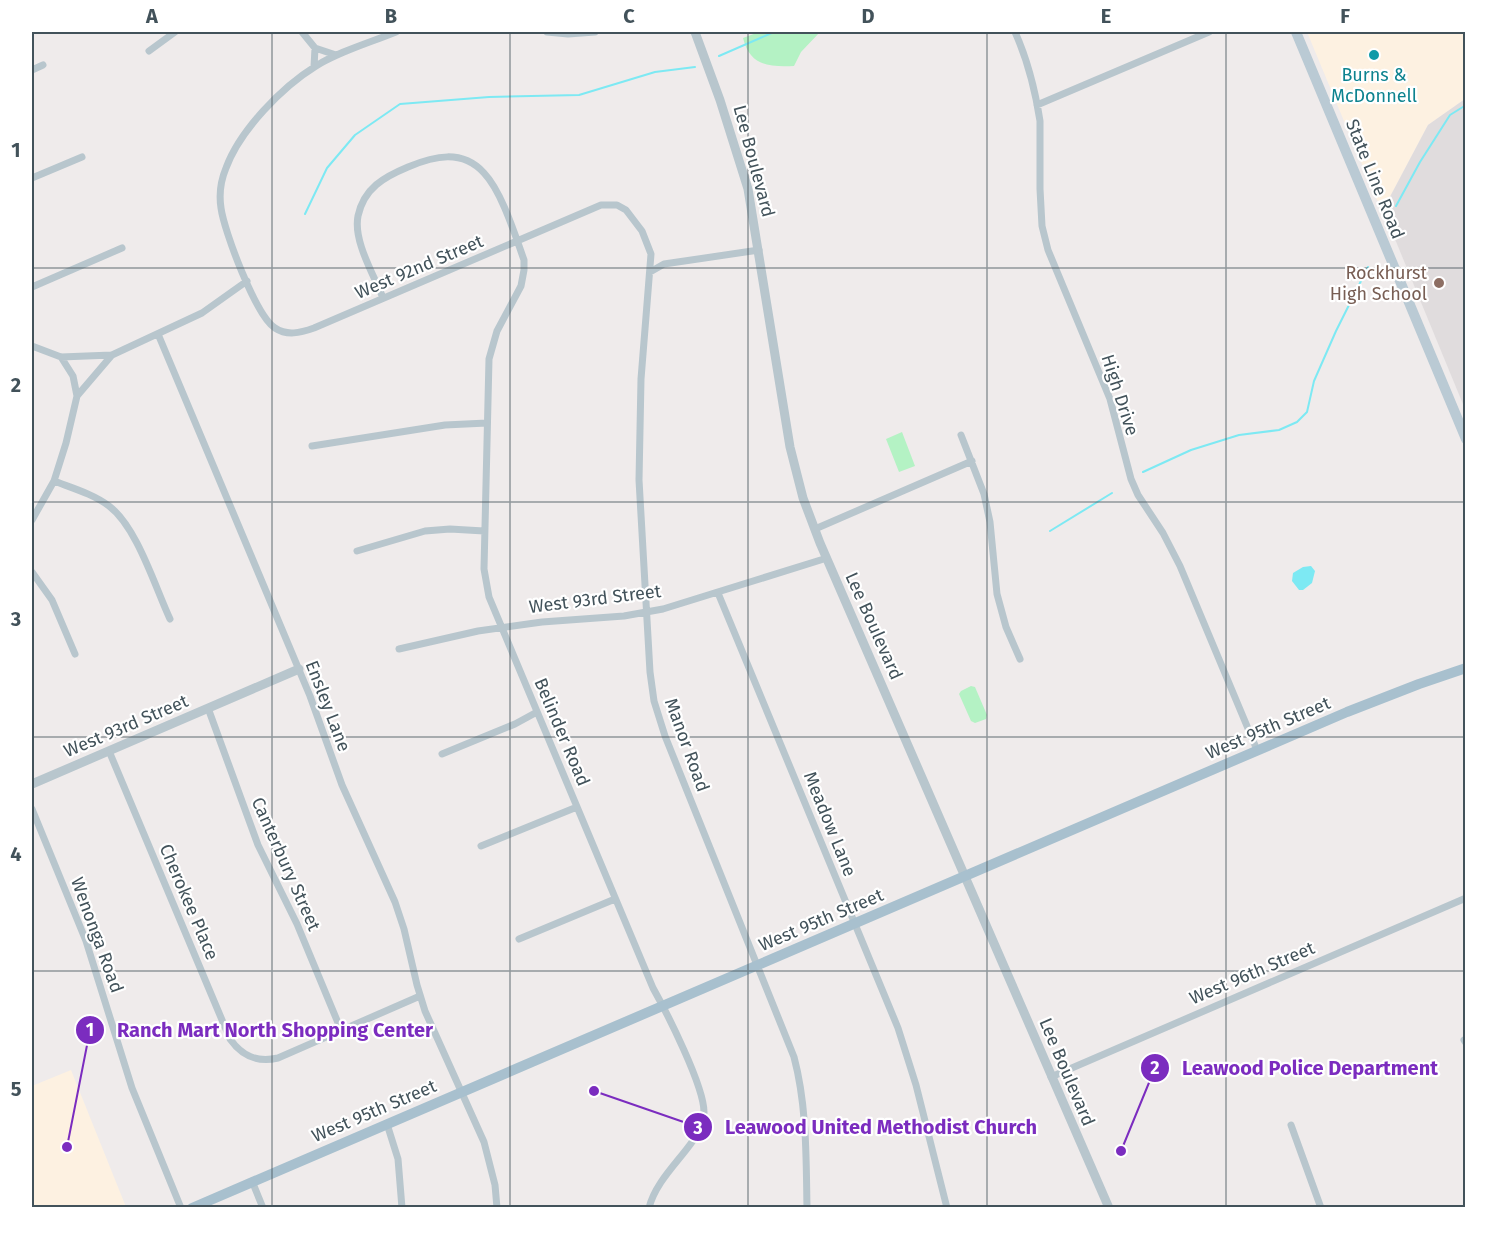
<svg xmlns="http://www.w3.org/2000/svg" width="1497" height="1239" viewBox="0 0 1497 1239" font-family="'Fira Sans',sans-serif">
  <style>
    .commercial { fill: #fdf1e1 }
    .education { fill: #e0dcdd }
    .green { fill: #b4f2c4 }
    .water { fill: #7de9f3 }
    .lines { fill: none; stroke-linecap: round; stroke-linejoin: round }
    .stream { stroke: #7de9f3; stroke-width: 2 }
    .minor { stroke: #b8c6cd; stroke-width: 7 }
    .tertiary { stroke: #b8c6cd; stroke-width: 9 }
    .secondary { stroke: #bacad4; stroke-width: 10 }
    .primary { stroke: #a8c0ce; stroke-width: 10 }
    .grid { fill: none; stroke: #42525a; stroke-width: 1.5; stroke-opacity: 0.55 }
    .culture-dot { fill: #0f9aa8; stroke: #fff; stroke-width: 2 }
    .education-dot { fill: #8d6e63; stroke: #fff; stroke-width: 2 }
    .labels { text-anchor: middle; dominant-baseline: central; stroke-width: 4.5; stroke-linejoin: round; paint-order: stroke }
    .culture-label { font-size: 18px; fill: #0d838f; stroke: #fff }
    .street-label { font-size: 18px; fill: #42525a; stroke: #fff }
    .education-label { font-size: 18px; fill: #785e54; stroke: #fff; text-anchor: end }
    .leader { fill: none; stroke: #7b2cbf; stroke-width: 2 }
    .callout-dot { fill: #7b2cbf; stroke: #fff; stroke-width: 2 }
    .mark-label { font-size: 18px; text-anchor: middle; font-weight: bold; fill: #fff }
    .callout-label { font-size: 20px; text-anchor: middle; font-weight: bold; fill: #7b2cbf; stroke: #fff; stroke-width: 4.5; stroke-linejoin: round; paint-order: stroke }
    .neatline { fill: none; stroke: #42525a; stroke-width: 2 }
    .grid-label { font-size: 20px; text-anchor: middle; font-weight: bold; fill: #42525a }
  </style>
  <rect width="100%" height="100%" fill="#efebeb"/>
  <path class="commercial" d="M 1307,32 L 1465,32 L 1465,99 L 1428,125 L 1383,210 L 1376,198 Z
    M 71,1070 L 126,1207 L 32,1208 L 32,1086 Z"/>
  <path class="education" d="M 1465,99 L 1465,409 L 1383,210 L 1428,125 Z"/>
  <path class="green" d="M 759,32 L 820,32 L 801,52 L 794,66 C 769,67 750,66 743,38 Z
    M 902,432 L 915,466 L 899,472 L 886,439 Z
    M 971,686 L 975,687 L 987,715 L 986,719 L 975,723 L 971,721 L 959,694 L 961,691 Z"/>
  <path class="water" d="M 1311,566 L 1315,571 L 1312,583 L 1303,590 L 1299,590 L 1292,581 L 1293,573 L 1303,567 Z"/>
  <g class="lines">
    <path class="stream" d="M 719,56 L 774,32
      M 1396,206 L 1420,162 L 1450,115 L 1466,105
      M 305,214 L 327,168 L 355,135 L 400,104 L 489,97 L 579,95 L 655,72 L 695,67
      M 1143,472 L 1191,450 L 1239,435 L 1279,430 L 1297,422 L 1307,412 L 1314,381 L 1336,331 L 1368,267
      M 1050,531 L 1112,493"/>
    <path class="minor" d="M 302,32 L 315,48 L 314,67
      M 396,32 C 369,43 340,51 316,66 C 282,87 240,130 226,168 C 221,180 219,195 221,208 C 224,231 256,316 275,328 C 287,336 300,333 314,328 L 601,205 L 617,205 L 626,210 L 642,231 L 651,254 L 641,379 L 639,480 L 650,672 L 654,701 L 665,736 L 794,1057 C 807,1106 806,1157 807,1208
      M 547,32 L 568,34 L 595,32
      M 1015,32 C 1028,61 1035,89 1040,121 L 1040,189 L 1042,226 L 1048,250 L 1110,399 L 1131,479 L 1138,495 L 1163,533 L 1180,566 L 1257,750
      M 315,48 L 336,55
      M 149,51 L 175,32
      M 32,70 L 43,65
      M 1037,105 L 1209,32
      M 32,178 L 82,157
      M 650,272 L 664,264 L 759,250
      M 32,287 L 122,248
      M 383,298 C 374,275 353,241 358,216 C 364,188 384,177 408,167 C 434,156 462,149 484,173 C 502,192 515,235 524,260 L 524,270 L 521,286 L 497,331 L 489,359 L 484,569 L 489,597 L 653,988 C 667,1013 704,1086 704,1112 C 704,1123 699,1134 692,1142 C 678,1162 655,1183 649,1208
      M 158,334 L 310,696 L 342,785 L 395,902 L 404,929 L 417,985 L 425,1011 L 484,1142 L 495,1185 L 497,1208
      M 32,346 L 61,357 L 112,355 L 202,313 L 247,281
      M 61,357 L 73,376 L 77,396
      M 961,435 L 984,494 L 990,522 L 997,594 L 1006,627 L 1020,659
      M 312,446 L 445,425 L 487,423
      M 54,481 C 72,488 93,494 109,506 C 137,527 155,587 170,619
      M 32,520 L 54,481 L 66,443 L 77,396 L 112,355
      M 815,529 L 972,461
      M 357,551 L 425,531 L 450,529 L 484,531
      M 32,572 L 52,600 L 75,654
      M 718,593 L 898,1028 L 916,1085 L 947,1208
      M 399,649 L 478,631 L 542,622 L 624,616 L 663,609 L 827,558
      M 208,708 L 258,845 L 297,924 L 341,1030
      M 109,751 L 230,1039 C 242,1056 257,1063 278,1058 L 420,996
      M 442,754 L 515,724 L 537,712
      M 32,809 L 86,941 L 132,1088 L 181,1208
      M 481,846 L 577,807
      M 519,939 L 615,899
      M 1464,1040 L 1466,1043
      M 1051,1077 L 1466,898
      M 387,1124 L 398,1159 L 402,1208
      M 1291,1125 L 1321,1208
      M 252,1181 L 263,1208"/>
    <path class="tertiary" d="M 695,32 L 720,100 L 748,189 L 790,447 L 803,498 L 820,543 L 1109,1208
      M 32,784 L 299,669"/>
    <path class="secondary" d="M 1296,32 L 1466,439"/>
    <path class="primary" d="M 192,1208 L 1347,712 L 1419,684 L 1466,668"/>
  </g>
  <path class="grid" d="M 272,32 L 272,1208M 510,32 L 510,1208M 748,32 L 748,1208M 987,32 L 987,1208M 1226,32 L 1226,1208M 32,268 L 1466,268M 32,502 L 1466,502M 32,737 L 1466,737M 32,971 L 1466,971"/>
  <circle class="culture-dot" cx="1374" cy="55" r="6"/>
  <circle class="education-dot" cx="1439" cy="283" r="6"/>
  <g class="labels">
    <g class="culture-label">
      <text x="1374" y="75">Burns &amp;<tspan x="1374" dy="21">McDonnell</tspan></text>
    </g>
    <g class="street-label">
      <text transform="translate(754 161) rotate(75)">Lee Boulevard</text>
      <text transform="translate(1375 179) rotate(68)">State Line Road</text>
      <text transform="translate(419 267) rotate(-23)">West 92nd Street</text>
      <text transform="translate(1120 395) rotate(72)">High Drive</text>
      <text transform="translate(595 599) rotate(-7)">West 93rd Street</text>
      <text transform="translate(874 626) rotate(66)">Lee Boulevard</text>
      <text transform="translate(328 706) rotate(69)">Ensley Lane</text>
      <text transform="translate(126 726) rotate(-23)">West 93rd Street</text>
      <text transform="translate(1268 728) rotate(-23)">West 95th Street</text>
      <text transform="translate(562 732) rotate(67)">Belinder Road</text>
      <text transform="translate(687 745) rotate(70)">Manor Road</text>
      <text transform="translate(830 824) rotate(68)">Meadow Lane</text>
      <text transform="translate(286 864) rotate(66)">Canterbury Street</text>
      <text transform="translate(189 902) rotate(67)">Cherokee Place</text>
      <text transform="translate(821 920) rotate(-23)">West 95th Street</text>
      <text transform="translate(97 935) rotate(70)">Wenonga Road</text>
      <text transform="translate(1252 973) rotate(-23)">West 96th Street</text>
      <text transform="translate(1067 1072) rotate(67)">Lee Boulevard</text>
      <text transform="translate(374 1111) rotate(-23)">West 95th Street</text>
    </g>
    <g class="education-label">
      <text x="1427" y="273">Rockhurst<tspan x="1427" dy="21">High School</tspan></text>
    </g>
  </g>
  <path class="leader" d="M67 1147L90 1030M1121 1151L1155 1068M594 1091L698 1127"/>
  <g class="callout-dot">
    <circle cx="67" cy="1147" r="6"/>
    <circle cx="1121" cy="1151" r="6"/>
    <circle cx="594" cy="1091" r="6"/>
    <circle cx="90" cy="1030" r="15"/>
    <circle cx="1155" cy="1068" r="15"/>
    <circle cx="698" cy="1127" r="15"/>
  </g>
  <g class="mark-label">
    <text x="90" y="1036">1</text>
    <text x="1155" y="1074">2</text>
    <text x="698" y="1134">3</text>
  </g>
  <g class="callout-label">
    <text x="275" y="1037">Ranch Mart North Shopping Center</text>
    <text x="1310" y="1075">Leawood Police Department</text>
    <text x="881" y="1134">Leawood United Methodist Church</text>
  </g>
  <rect width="1497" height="1239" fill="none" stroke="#ffffff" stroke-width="66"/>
  <rect x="33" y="33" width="1431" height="1173" class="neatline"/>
  <g class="grid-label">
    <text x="152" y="23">A</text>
    <text x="391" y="23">B</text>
    <text x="629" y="23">C</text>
    <text x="868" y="23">D</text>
    <text x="1106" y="23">E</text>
    <text x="1345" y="23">F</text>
    <text x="16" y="157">1</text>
    <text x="16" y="392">2</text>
    <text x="16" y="626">3</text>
    <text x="16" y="861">4</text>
    <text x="16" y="1096">5</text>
  </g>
</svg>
